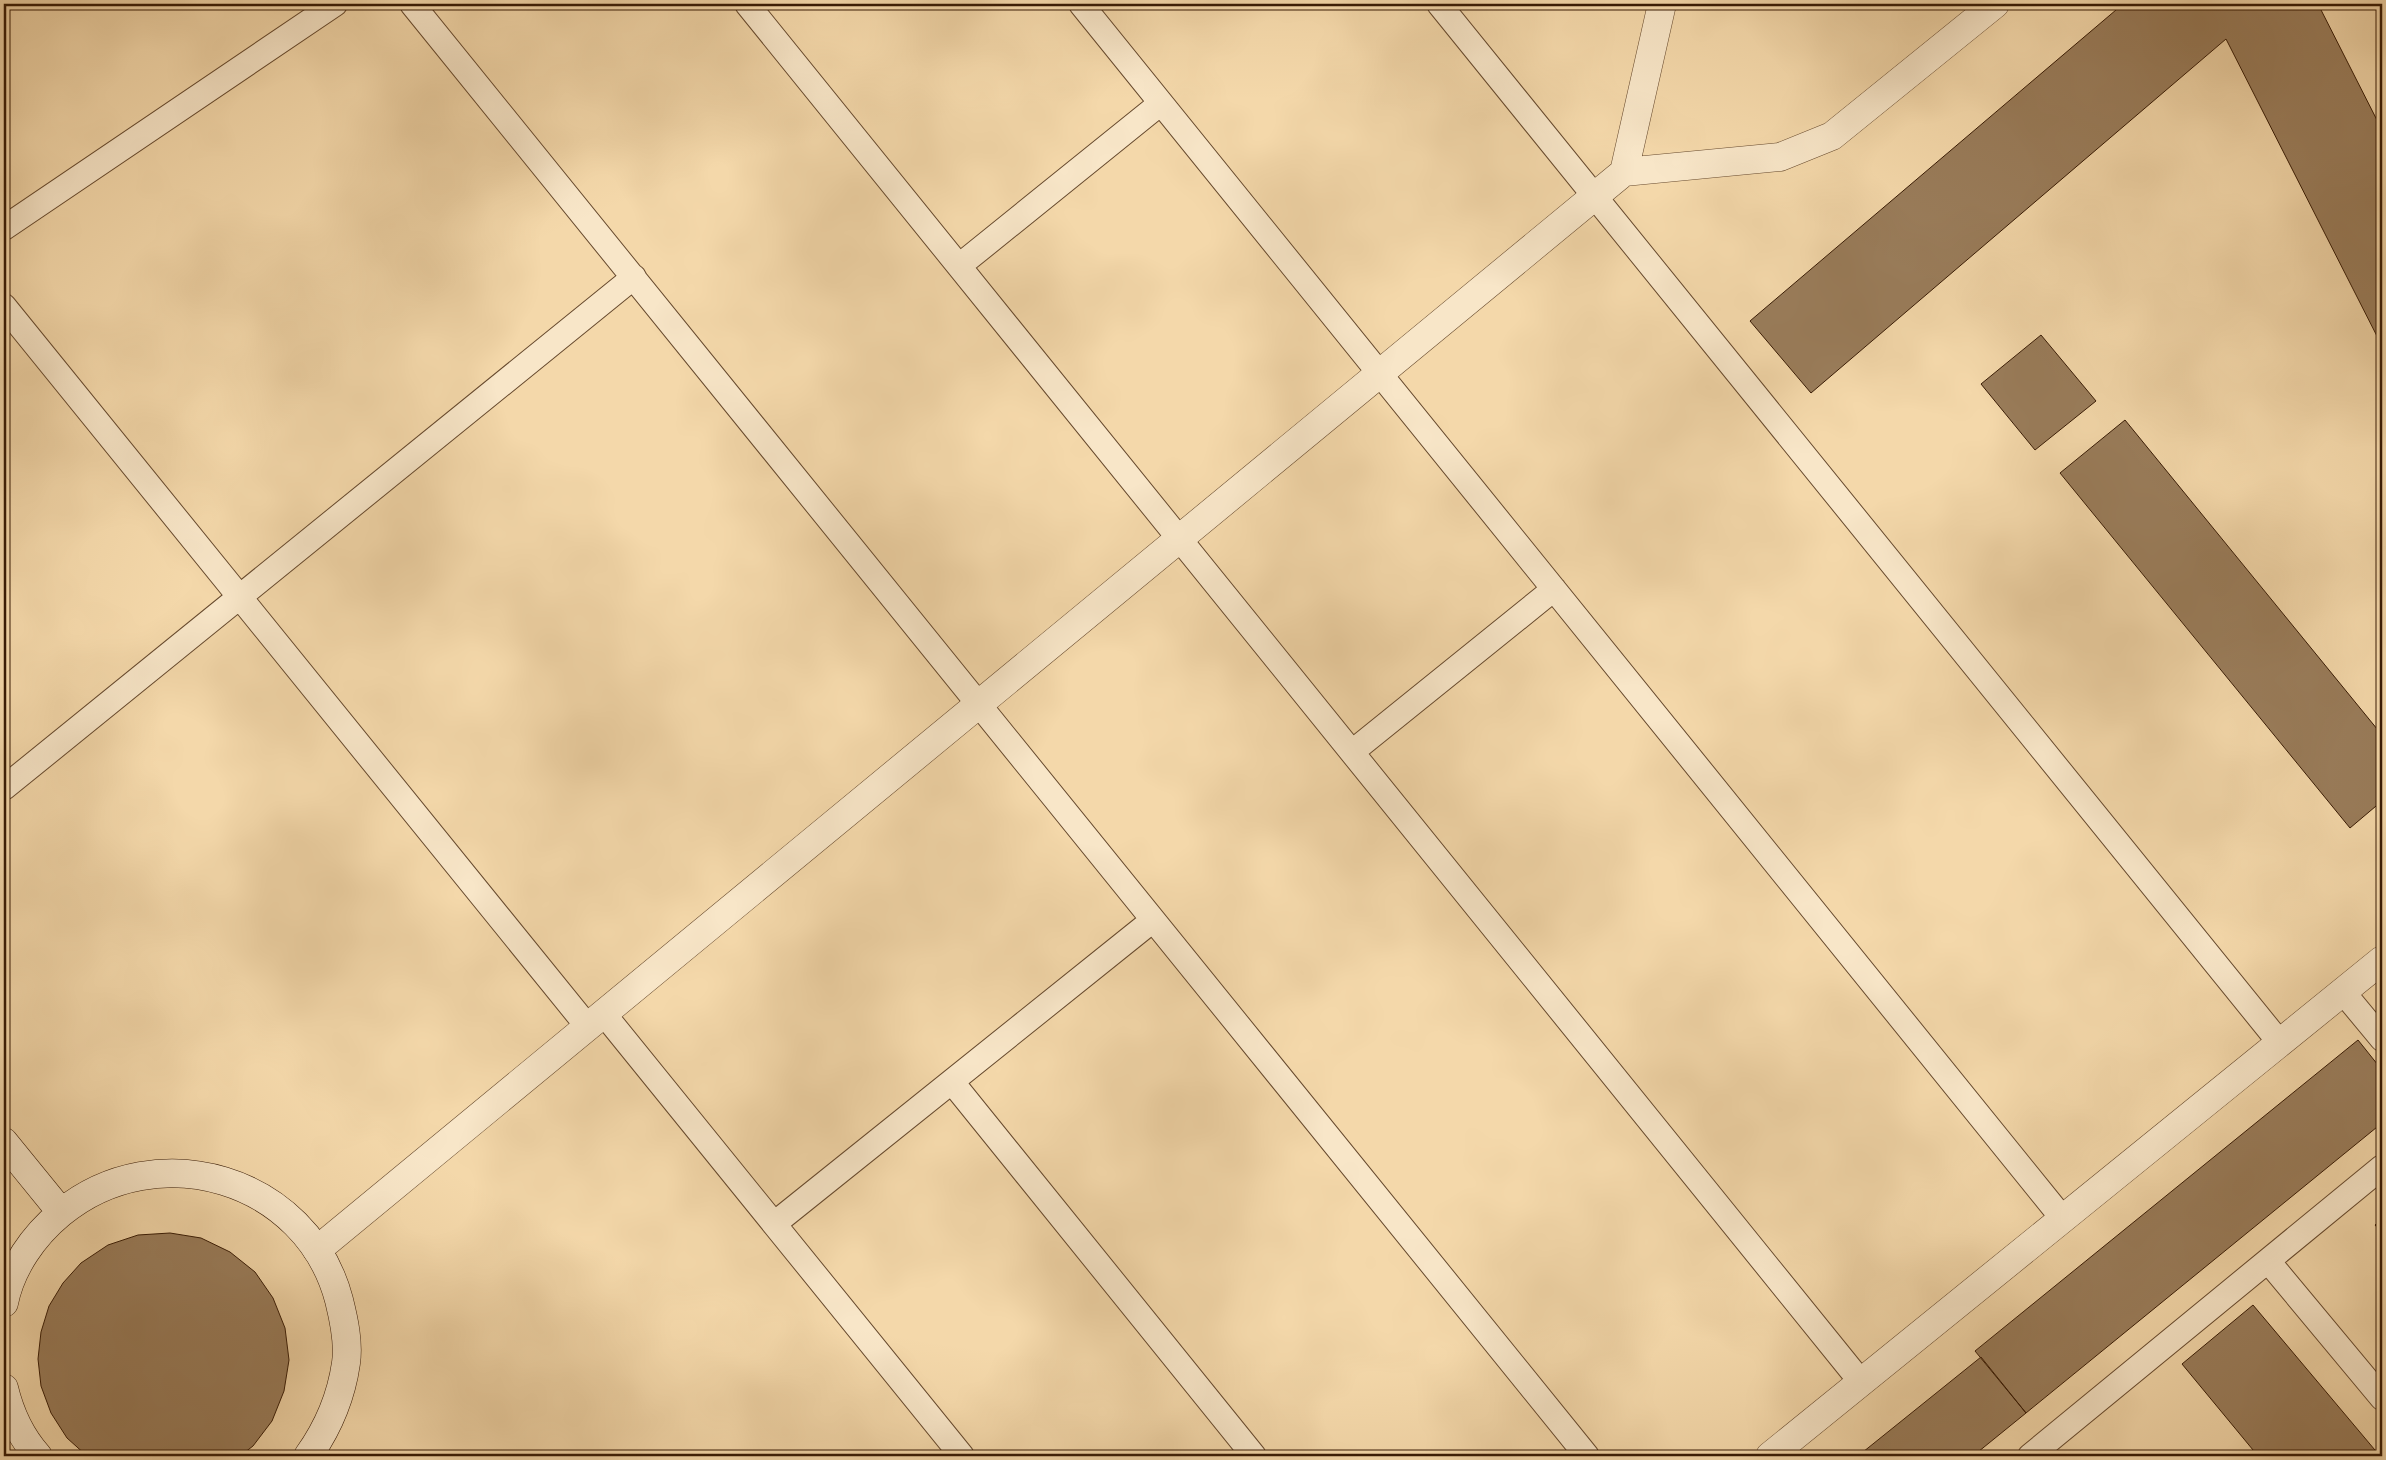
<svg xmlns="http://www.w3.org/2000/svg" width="2386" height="1460" viewBox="0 0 2386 1460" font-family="'EB Garamond',serif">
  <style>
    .building { fill: #9a7d5b; stroke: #381b05 }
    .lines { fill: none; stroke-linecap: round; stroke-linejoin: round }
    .lane-casing { stroke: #674a2e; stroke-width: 26 }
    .street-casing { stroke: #674a2e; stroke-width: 29 }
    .secondary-casing { stroke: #381b05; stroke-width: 29 }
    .lane { stroke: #f8e6c8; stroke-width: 24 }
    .street { stroke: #f8e6c8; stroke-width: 28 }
    .secondary { stroke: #f8e6c8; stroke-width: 28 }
  </style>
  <rect width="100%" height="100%" fill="#f4d8aa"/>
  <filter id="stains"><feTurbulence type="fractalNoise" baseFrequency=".004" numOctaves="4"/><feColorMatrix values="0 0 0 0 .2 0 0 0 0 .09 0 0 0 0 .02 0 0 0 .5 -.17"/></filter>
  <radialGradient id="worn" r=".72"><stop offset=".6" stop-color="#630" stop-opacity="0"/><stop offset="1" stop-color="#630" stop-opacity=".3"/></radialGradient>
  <path class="building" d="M 2123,4 L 2318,4 L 2382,130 L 2382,346 L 2226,39 L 1811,393 L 1750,321 Z
    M 2041,335 L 2096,401 L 2035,450 L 1981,384 Z
    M 2125,420 L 2382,735 L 2382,801 L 2350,828 L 2060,473 Z
    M 2358,1040 L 2382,1070 L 2382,1123 L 2026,1413 L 1975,1351 Z
    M 2382,1219 L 2382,1233 L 2375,1225 Z
    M 170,1233 L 201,1238 L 230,1252 L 255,1272 L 273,1298 L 285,1328 L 289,1360 L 284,1391 L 272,1421 L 253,1446 L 240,1456 L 87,1456 L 67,1438 L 51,1413 L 41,1386 L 38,1359 L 41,1332 L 49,1306 L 63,1283 L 81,1263 L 108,1245 L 138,1235 Z
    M 2253,1305 L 2380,1456 L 2258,1456 L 2182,1364 Z
    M 1981,1357 L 2026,1413 L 1973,1456 L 1858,1456 Z"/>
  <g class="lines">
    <g class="lane-casing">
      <path id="lane" d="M 412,4 L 1587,1456
        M 747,4 L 1861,1382
        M 1081,4 L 2063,1219
        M 1439,4 L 2280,1043
        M 4,228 L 335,4
        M 959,266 L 1161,103
        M 4,306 L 588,1027
        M 1352,752 L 1554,589
        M 4,788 L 634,277
        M 2343,992 L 2382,1039
        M 604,1014 L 962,1456
        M 952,1082 L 1254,1456
        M 774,1224 L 1153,920
        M 2268,1261 L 2382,1398
        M 2030,1456 L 2382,1167"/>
    </g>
    <g class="street-casing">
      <path id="street" d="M 1624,172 L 1662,4
        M 317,1250 L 1624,172 L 1780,157 L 1832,136 L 1995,4
        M 1770,1456 L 2382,960"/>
    </g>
    <g class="secondary-casing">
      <path id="secondary" d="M 4,1142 L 61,1212
        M 4,1303 C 11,1268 33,1236 61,1213 C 157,1134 307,1178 339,1300 C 344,1320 349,1343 346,1363 C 341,1398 328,1428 308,1456
        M 4,1388 C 10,1413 21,1437 38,1456"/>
    </g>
    <use href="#lane" class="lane"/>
    <use href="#street" class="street"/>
    <use href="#secondary" class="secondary"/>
  </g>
  <rect width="2386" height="1460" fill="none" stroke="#f4d8aa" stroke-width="20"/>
  <rect x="5" y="5" width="2376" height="1450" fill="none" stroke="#381b05" stroke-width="2.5"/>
  <rect x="10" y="10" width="2366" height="1440" fill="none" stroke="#381b05"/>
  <rect width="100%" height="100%" filter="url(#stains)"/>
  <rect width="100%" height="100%" fill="url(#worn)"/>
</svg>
